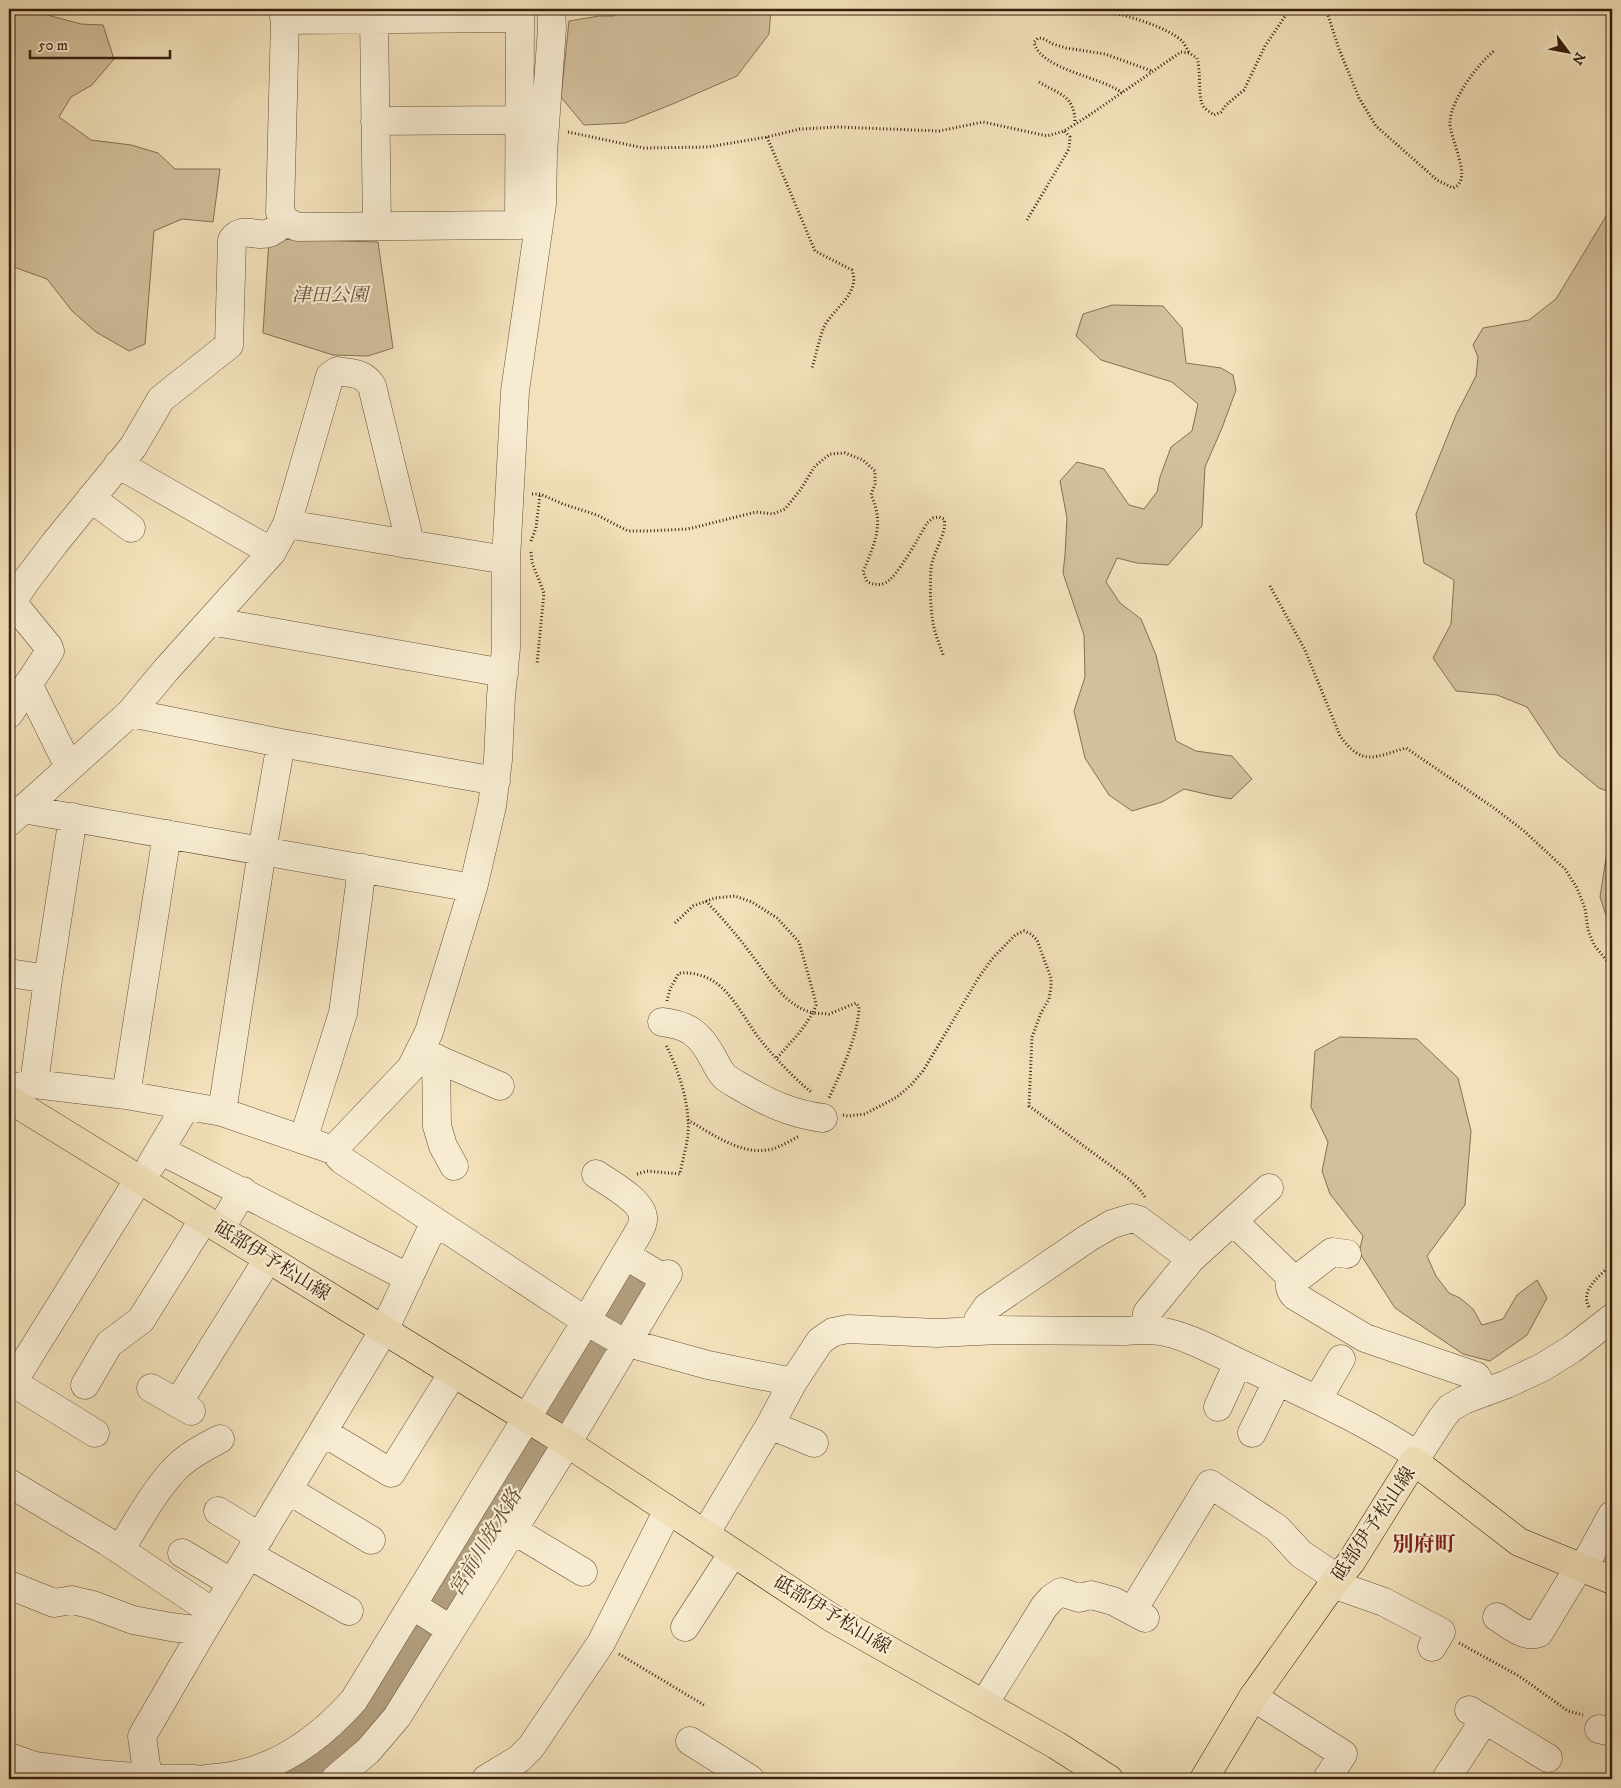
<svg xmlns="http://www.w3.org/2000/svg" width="1621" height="1788" viewBox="0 0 1621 1788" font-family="'IM FELL DW Pica','Noto Serif JP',serif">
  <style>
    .green { fill: #d2c09d; stroke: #847055 }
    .water { fill: #b29f7f; stroke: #806c51 }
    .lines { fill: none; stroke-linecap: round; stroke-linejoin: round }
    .minor-casing { stroke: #655038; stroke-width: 29 }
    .major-casing { stroke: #361f0d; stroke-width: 29 }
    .path { stroke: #361f0d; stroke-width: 3; stroke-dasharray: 1 2.5; stroke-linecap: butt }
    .minor { stroke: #f7ecd2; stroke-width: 28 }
    .major { stroke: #f2e1ba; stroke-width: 28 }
    .labels { text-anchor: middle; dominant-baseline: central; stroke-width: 4.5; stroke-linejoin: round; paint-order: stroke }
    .park-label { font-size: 19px; font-style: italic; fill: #654f38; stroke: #f7ecd2 }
    .street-label { font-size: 19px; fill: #361f0d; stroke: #f7ecd2 }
    .water-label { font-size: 20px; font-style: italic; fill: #614c35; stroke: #f7ecd2 }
    .quarter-label { font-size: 21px; font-weight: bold; fill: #7a1f14; stroke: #f7ecd2 }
  </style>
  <rect width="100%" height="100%" fill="#f2e1ba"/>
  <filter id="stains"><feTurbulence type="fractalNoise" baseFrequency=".004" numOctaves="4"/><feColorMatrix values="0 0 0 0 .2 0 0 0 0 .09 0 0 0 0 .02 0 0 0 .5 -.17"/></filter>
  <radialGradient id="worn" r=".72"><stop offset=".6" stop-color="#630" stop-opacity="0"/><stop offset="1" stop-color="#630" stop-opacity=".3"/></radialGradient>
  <path class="green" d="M 9,9 L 32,9 L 36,12 L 81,24 L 103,25 L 114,59 L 92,85 L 71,97 L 59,117 L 91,140 L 131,145 L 158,153 L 175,169 L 220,169 L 213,222 L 182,219 L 154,231 L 145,344 L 129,351 L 96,332 L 72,311 L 47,279 L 11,266 L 9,268 Z
    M 624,9 L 771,9 L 769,34 L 737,76 L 675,103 L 625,123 L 584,125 L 561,97 L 569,21 L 599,16 L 614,16 Z
    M 1612,197 L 1612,793 L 1599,788 L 1559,755 L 1527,707 L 1497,695 L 1456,691 L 1433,658 L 1451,624 L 1454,580 L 1424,563 L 1416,514 L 1456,415 L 1476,376 L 1478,357 L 1473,345 L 1483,328 L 1529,320 L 1556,299 L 1608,213 Z
    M 269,239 L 378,242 L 393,348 L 368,356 L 333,355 L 263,333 Z
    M 1112,305 L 1163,306 L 1182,328 L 1186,363 L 1221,368 L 1233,375 L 1236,390 L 1222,428 L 1205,467 L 1202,526 L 1168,565 L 1137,563 L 1117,558 L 1106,582 L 1120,603 L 1141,619 L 1156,655 L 1176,741 L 1196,751 L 1232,756 L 1252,779 L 1231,799 L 1210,795 L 1184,789 L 1162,802 L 1132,811 L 1109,795 L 1085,758 L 1074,711 L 1085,677 L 1084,635 L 1063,573 L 1065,555 L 1067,518 L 1060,481 L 1077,462 L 1104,469 L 1129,505 L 1144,509 L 1157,492 L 1160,477 L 1171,447 L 1192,431 L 1198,404 L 1172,382 L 1101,360 L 1076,336 L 1083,314 Z
    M 1612,853 L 1612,933 L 1600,897 L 1606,858 Z
    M 1340,1037 L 1417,1039 L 1458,1078 L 1471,1131 L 1465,1205 L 1427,1256 L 1436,1276 L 1449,1293 L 1460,1298 L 1473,1309 L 1482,1325 L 1503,1319 L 1517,1295 L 1537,1280 L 1547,1298 L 1527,1335 L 1490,1361 L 1463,1354 L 1395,1308 L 1359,1252 L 1363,1236 L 1330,1194 L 1322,1171 L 1328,1142 L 1311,1107 L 1315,1051 Z"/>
  <path class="water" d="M 631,1271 L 653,1285 L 398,1703 L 333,1770 L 319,1779 L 243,1779 L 313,1749 Z"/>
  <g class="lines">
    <g class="minor-casing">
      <path id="minor" d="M 282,9 L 285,20 L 280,213 L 286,221 L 297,227 L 519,225 L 520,18 L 519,9
        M 374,19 L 377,226
        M 285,20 L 520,18
        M 375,121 L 520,120
        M 118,464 L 272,552
        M 91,498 L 131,528
        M 287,524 L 330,376 L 337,371 C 352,374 363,372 372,386 L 407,530 L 405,544
        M 210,621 L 504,673
        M 28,684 L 69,767
        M 130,713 L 281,743 L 496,781
        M 9,714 L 50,651 L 48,646 L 12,602 L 26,581 L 54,544 L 133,447 L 161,399 L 229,345 L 232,240 C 243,225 256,238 269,233 C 275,231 281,225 286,221
        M 23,809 L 473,888
        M 9,822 L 130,713 L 166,670 L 272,552 L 287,524 L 506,560
        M 9,973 L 48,979
        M 662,1022 C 689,1025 700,1034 713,1058 C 716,1064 720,1072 725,1077 C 730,1081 736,1084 741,1087 C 768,1103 792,1114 823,1118
        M 421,1052 L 500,1086
        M 436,1058 L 437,1126 L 443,1146 L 454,1166
        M 34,1084 L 48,979 L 73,817
        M 9,1088 L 34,1084 L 126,1095 L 222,1112 L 333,1150 L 342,1160 L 586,1321 L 621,1341 L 708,1365 L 793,1382
        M 126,1095 L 167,834
        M 222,1112 L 262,851 L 281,743
        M 303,1140 L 343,1013 L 362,868
        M 160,1150 L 409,1278
        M 333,1150 L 411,1068 L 429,1032 L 473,888 L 492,806 L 498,760 L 501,696 L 506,648 L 506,560 L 515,391 L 542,204 L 543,153 L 552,28 L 551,9
        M 151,1165 L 186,1106
        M 1233,1221 L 1291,1277 L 1301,1276 L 1332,1252 L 1347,1254
        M 220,1229 L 243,1191
        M 625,1255 L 665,1279
        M 1291,1277 C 1289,1285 1289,1290 1295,1296 L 1365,1338 L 1476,1376 L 1486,1392
        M 1145,1329 L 1147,1313 L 1191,1259 L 1269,1188
        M 976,1331 L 978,1320 L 987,1307 L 1088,1238 L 1112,1224 L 1132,1218 L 1139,1220 L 1191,1259
        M 12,1382 L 95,1433
        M 85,1385 L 109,1344 L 141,1320 L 204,1219
        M 9,1388 L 139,1179
        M 151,1388 L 191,1411
        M 1317,1400 L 1341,1359
        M 178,1403 L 268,1259
        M 1218,1407 L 1238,1363
        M 770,1425 L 814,1443
        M 323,1432 L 391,1473 L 453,1373
        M 1252,1433 L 1277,1382
        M 1414,1461 L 1442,1418 L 1450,1408 L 1464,1400 L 1507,1384 L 1543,1367 L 1572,1349 L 1612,1318
        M 9,1483 L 108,1542 L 214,1613
        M 288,1490 L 371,1540
        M 218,1511 L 260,1537
        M 513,1530 L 583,1572
        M 705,1534 L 770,1425 L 793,1382 L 820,1341 L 833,1332 L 848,1329 L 937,1333 L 999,1330 L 1125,1331 C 1136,1330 1148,1329 1159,1331 C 1188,1335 1221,1355 1248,1367 C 1306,1395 1364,1420 1418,1456
        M 120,1550 C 137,1523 155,1489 177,1467 C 189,1455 205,1447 220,1439
        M 182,1553 L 232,1583
        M 249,1555 L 349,1611
        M 1583,1568 L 1612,1515
        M 1333,1584 L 1384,1602 L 1441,1632 L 1432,1647
        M 9,1585 L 54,1603 L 72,1600 L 93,1605 L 133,1620 L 171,1627 L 203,1631
        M 412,1605 L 451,1630
        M 1133,1610 L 1210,1484 L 1277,1528 L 1301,1554 L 1337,1578
        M 1497,1617 C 1509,1624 1524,1639 1539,1633 L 1579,1567
        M 685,1627 L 733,1553
        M 1253,1697 L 1343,1754 L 1327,1779
        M 984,1704 L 1044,1607 L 1052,1598 L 1061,1592 L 1079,1598 L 1091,1595 L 1113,1601 L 1145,1618
        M 1469,1710 L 1548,1758
        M 1599,1729 L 1612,1732
        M 690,1741 L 750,1779
        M 9,1757 L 35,1766 L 97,1774 L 147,1778 L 195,1779
        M 148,1779 L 142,1736 L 203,1631 L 384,1330 L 435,1222
        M 206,1779 C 216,1778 226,1777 236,1775 C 284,1765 323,1735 354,1700 L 586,1321 L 637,1235 C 639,1231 643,1225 643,1220 C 645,1202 609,1183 596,1174
        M 335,1779 L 368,1751 L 397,1717 L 567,1443 L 668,1274
        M 486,1779 L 519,1759 L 531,1747 L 601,1643 L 668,1510
        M 1446,1779 L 1485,1719"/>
    </g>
    <g class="major-casing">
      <path id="major" d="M 9,1099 L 567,1443 L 832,1618 L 1056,1745 L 1109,1779
        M 1204,1779 L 1253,1697 L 1333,1584 L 1351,1562 L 1414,1461 L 1519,1542 L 1612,1580"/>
    </g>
    <path class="path" d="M 1085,9 C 1093,14 1102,12 1111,13 C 1131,16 1169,28 1183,42 C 1185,45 1187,49 1189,52
      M 1238,9 L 1244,11 L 1252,9
      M 1326,9 L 1339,49 L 1359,98 L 1376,126 L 1437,180 L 1453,188 C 1475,180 1448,137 1450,121 C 1452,98 1478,64 1495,50
      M 1039,82 C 1060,95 1075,95 1075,124
      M 1122,93 C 1103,77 1040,70 1034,42 L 1038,38 L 1042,38 L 1053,44 L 1066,48 L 1105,54 L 1152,71
      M 568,132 L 644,148 L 708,147 L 767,137 L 800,129 L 838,127 L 939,131 L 983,122 L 1047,136 L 1064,131 L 1085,118 L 1181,52 L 1189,53 L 1197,58 C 1201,72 1198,92 1202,104 C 1204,109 1210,112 1214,115 L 1221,112 L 1226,105 L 1244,90 L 1265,46 L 1290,9
      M 767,137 L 815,251 L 852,270 C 861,294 833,308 824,327 C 819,339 816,355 812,368
      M 1027,220 L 1069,149 L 1070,137 L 1064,131
      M 532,494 L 540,494 L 563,504 L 597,515 L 628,531 L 646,531 L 688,529 L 756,512 L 773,514 L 785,509 L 801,489 L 815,466 L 830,454 L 845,453 L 863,460 L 875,471 L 875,484 L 871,495 C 885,524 874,545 863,572 L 867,582 C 874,584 878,586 885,583 C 897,578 920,535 927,523 L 933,518 L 939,517 L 944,519 C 948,531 933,552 931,568 C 930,586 930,605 933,623 C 935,634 940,646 944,657
      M 531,541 L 536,528 L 540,494
      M 531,552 L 532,562 L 544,593 L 537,664
      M 1270,586 L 1305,650 L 1340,736 C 1363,767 1374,757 1406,748 L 1494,808 L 1524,831 L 1565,869 L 1577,888 L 1585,908 L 1588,930 L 1594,945 L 1612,967
      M 706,901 C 722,918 737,935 751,954 C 769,977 783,1005 813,1013 L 800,1032 L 777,1058
      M 675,923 L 693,906 L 715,898 L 735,896 L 752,902 L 777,918 L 799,942 L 815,999 L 816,1005 L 813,1013 L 829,1014 L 856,1003 L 859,1007 C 858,1036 841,1072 829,1098
      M 667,1001 L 670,989 L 679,973 C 694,972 709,976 721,987 C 736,1000 749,1026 762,1042 C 777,1060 793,1077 811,1092
      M 843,1115 L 848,1116 L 865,1114 L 897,1097 L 911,1085 L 923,1071 L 979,977 L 992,959 L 1015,935 L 1024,931 L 1031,934 L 1037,940 L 1051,978 L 1051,987 L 1049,999 L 1041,1013 L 1032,1037 L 1029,1106 L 1129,1179 L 1140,1190 L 1145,1197
      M 688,1120 C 714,1135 747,1160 778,1147 C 785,1144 792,1140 799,1136
      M 637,1174 L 647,1171 L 680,1174 C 683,1156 690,1138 688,1120 C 687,1096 677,1067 666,1045
      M 1589,1307 C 1579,1290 1601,1275 1612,1264
      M 1459,1643 L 1519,1676 L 1568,1711 L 1583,1715
      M 619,1654 L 704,1705"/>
    <use href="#minor" class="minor"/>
    <use href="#major" class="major"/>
  </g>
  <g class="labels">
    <g class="park-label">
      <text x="330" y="295">津田公園</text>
    </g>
    <g class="street-label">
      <text transform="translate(272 1261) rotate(32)">砥部伊予松山線</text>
      <text transform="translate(1374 1524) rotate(-56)">砥部伊予松山線</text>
      <text transform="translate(832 1615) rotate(31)">砥部伊予松山線</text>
    </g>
    <g class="water-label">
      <text transform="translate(486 1543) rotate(-59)">宮前川放水路</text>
    </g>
    <g class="quarter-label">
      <text x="1424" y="1545">別府町</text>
    </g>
  </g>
  <rect width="1621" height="1788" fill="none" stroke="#f2e1ba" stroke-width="30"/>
  <rect x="10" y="10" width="1601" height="1768" fill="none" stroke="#361f0d" stroke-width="2.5"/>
  <rect x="15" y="15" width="1591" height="1758" fill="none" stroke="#361f0d"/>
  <g transform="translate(1568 52) rotate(122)" stroke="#f7ecd2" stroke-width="4" paint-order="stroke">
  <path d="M0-4L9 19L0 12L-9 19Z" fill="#361f0d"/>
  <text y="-8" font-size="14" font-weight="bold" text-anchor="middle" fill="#361f0d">N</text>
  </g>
  <path d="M30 50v8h140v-8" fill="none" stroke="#361f0d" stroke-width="2.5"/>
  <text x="38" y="50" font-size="15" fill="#361f0d" stroke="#f7ecd2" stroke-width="4" paint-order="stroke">50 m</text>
  <rect width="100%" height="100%" filter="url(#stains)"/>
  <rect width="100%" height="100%" fill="url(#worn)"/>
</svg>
